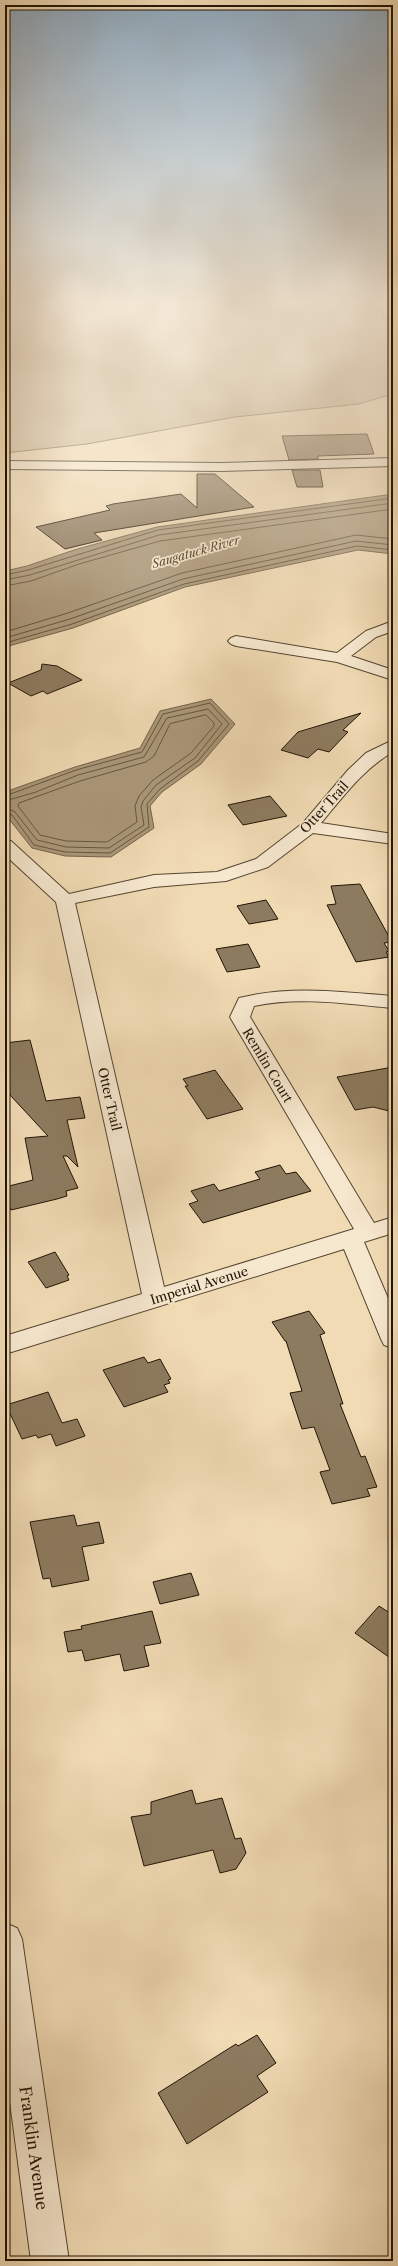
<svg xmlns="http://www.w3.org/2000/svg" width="398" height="2266" viewBox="0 0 398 2266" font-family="'Libre Caslon Text',serif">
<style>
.green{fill:#cdb997;stroke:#76664e}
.water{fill:#aa9779;stroke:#73634a}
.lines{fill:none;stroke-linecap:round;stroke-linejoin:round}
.shore{stroke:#65563e;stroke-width:1}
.stream{stroke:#73634a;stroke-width:4.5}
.building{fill:#8d7b60;stroke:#201404}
.minor-casing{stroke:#544630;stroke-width:2}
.secondary-casing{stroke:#201404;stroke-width:2}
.minor{fill:#f6e8cf;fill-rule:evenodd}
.secondary{fill:#f6e8cf;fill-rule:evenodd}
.labels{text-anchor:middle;stroke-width:3.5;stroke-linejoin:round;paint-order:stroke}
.far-water-label{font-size:12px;font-style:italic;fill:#5e4f39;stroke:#f6e8cf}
.street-label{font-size:13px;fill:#201404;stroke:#f6e8cf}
.near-street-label{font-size:16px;fill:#201404;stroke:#f6e8cf}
</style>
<rect width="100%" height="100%" fill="#f1dbb5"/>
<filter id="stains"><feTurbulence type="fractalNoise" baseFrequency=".005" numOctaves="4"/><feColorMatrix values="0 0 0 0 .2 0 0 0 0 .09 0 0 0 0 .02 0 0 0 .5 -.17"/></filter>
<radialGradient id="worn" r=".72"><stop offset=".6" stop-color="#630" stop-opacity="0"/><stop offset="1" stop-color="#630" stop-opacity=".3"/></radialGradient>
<path class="green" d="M5,301H383L388,318L393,321V394L359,404L235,417L87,444L5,453Z"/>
<path class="water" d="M393,494V554L358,550L185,587L73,628L5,647V571L27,566L74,550L157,527Z
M211,699L235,724L201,764L162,792L150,806L154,828L111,857L65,856L32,848L5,814V792L75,767L140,748L160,711Z"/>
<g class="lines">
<path class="shore" d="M5,575L28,570L158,530L393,498
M5,580L30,575L159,535L393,503
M5,586L31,581L79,564L160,541L393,509
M5,632L68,613L182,573L356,535L393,539
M5,638L70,619L183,579L356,541L393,545
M5,643L72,624L184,584L357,546L393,550
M206,715L214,723V726L191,753L153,780L139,796L135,806L137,822L107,842L66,841L40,835L18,806L19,803L80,781L146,762L154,756L170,724Z
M5,796L76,770L142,752L163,714L210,703L229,724L198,761L160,789L147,804L149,827L110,853L65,852L34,845L12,815L5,812
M5,801L36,792L78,775L144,757L167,718L208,709L222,724L195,758L156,785L143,801L141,807L144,825L109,848L66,847L37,840L15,812L5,807"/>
<path class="stream" d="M369,301L382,312
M380,301L384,318L393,325"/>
</g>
<path class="building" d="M367,434L374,454L318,456V459L289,460L282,436Z
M292,470H320L323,487H297Z
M197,474H215L254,507L94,533L102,540L65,549L36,527L110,510L106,506L113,504L181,494L197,508Z
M42,664L57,666L82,680L47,694L43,691L31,696L8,683L41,670Z
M361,713L343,730L348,732L329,752L318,749L308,758L281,750L298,732Z
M270,796L287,816L243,825L228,805Z
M360,884L392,942L384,943L389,951L386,952L389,957L356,962L327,905L336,904L331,886Z
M266,900L278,919L249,924L237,906Z
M248,944L260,967L227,972L216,949Z
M30,1040L46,1101L80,1097L85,1118L67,1120L78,1167L67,1156H63L78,1188L66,1191L67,1196L57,1199L11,1210L5,1197V1187L33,1180L25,1138L48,1136L10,1095L5,1068V1043Z
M393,1067V1112L373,1107L355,1110L337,1077Z
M215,1070L243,1109L207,1119L185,1086H188L183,1079Z
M280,1165L286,1174L296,1172L311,1191L203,1223L189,1204L198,1201L191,1191L214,1184L219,1191L260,1179L255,1172Z
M55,1252L69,1275L67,1276L69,1280L46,1288L28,1262Z
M309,1311L325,1333L320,1335L343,1404H340L361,1457L365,1456L377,1487L367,1489L370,1496L332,1504L320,1472L330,1470L314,1427L302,1429L290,1393L302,1391L286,1341H285L272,1322Z
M144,1357L148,1363L160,1359L171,1379L168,1380L170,1383L164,1385L168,1392L124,1407L103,1370Z
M48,1392L62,1423L77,1419L85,1436L56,1446L51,1434L38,1438L36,1435L22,1439L6,1405Z
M74,1515L77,1526L99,1522L104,1543L82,1547L89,1580L52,1587L50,1578L43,1579L30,1522Z
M191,1573L199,1595L160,1604L153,1582Z
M379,1606L393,1615V1660L355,1633Z
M152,1611L161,1643L144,1646L149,1666L124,1671L120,1654L85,1661L82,1650L68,1652L64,1632L82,1629L81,1626Z
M192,1790L196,1804L222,1798L235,1839L241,1838L246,1853L236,1869L220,1873L213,1850L144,1866L131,1817L151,1814V1802Z
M257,2035L276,2063L257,2076L268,2092L187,2144L158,2093L236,2044L238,2046Z"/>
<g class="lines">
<defs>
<path id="minor" d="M393,621V631L376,637L351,656L393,670V680L337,662L236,646L231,644L228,641L231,638L236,636L337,653L366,631Z
M393,740V752C363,769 343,797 321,823L393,834V844L313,833L268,867L226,881L154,887L75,903L164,1287L354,1229L230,1017L239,998C290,985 341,992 393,996V1008C348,1004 299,996 254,1006L250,1017L374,1223L393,1217V1233L364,1242L393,1310V1348L384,1345L381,1339L344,1249L5,1354V1336L142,1294L56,902L5,855V840L11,841L69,894L154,875L217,872L256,859L303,823L348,770L366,753Z
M5,1923L17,1928L22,1939L69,2261H31L5,2064Z"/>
<path id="secondary" d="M393,458V466L222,471L5,469V461L222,463Z"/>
</defs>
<use href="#minor" class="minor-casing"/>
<use href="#secondary" class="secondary-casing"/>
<use href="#minor" class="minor"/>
<use href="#secondary" class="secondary"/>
</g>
<linearGradient id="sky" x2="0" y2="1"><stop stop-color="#8fa8bc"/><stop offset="0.49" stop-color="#f9efde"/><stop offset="1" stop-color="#f9efde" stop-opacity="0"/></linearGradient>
<rect width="398" height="619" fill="url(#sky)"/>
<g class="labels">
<g class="far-water-label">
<text transform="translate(196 552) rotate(-16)" y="4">Saugatuck River</text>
</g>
<g class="street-label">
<text transform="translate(324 807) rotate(-48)" y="5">Otter Trail</text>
<text transform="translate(268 1065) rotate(59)" y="5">Remlin Court</text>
<text transform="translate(110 1099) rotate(77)" y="5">Otter Trail</text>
<text transform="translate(199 1285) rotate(-17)" y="5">Imperial Avenue</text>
</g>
<g class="near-street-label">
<text transform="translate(34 2148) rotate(82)" y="6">Franklin Avenue</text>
</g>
</g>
<rect width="398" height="2266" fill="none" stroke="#f1dbb5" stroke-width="20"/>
<rect x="6" y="6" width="386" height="2254" fill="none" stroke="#201404" stroke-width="2"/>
<rect x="10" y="10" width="378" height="2246" fill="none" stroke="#201404"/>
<rect width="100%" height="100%" filter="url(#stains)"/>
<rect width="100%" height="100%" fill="url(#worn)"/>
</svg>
